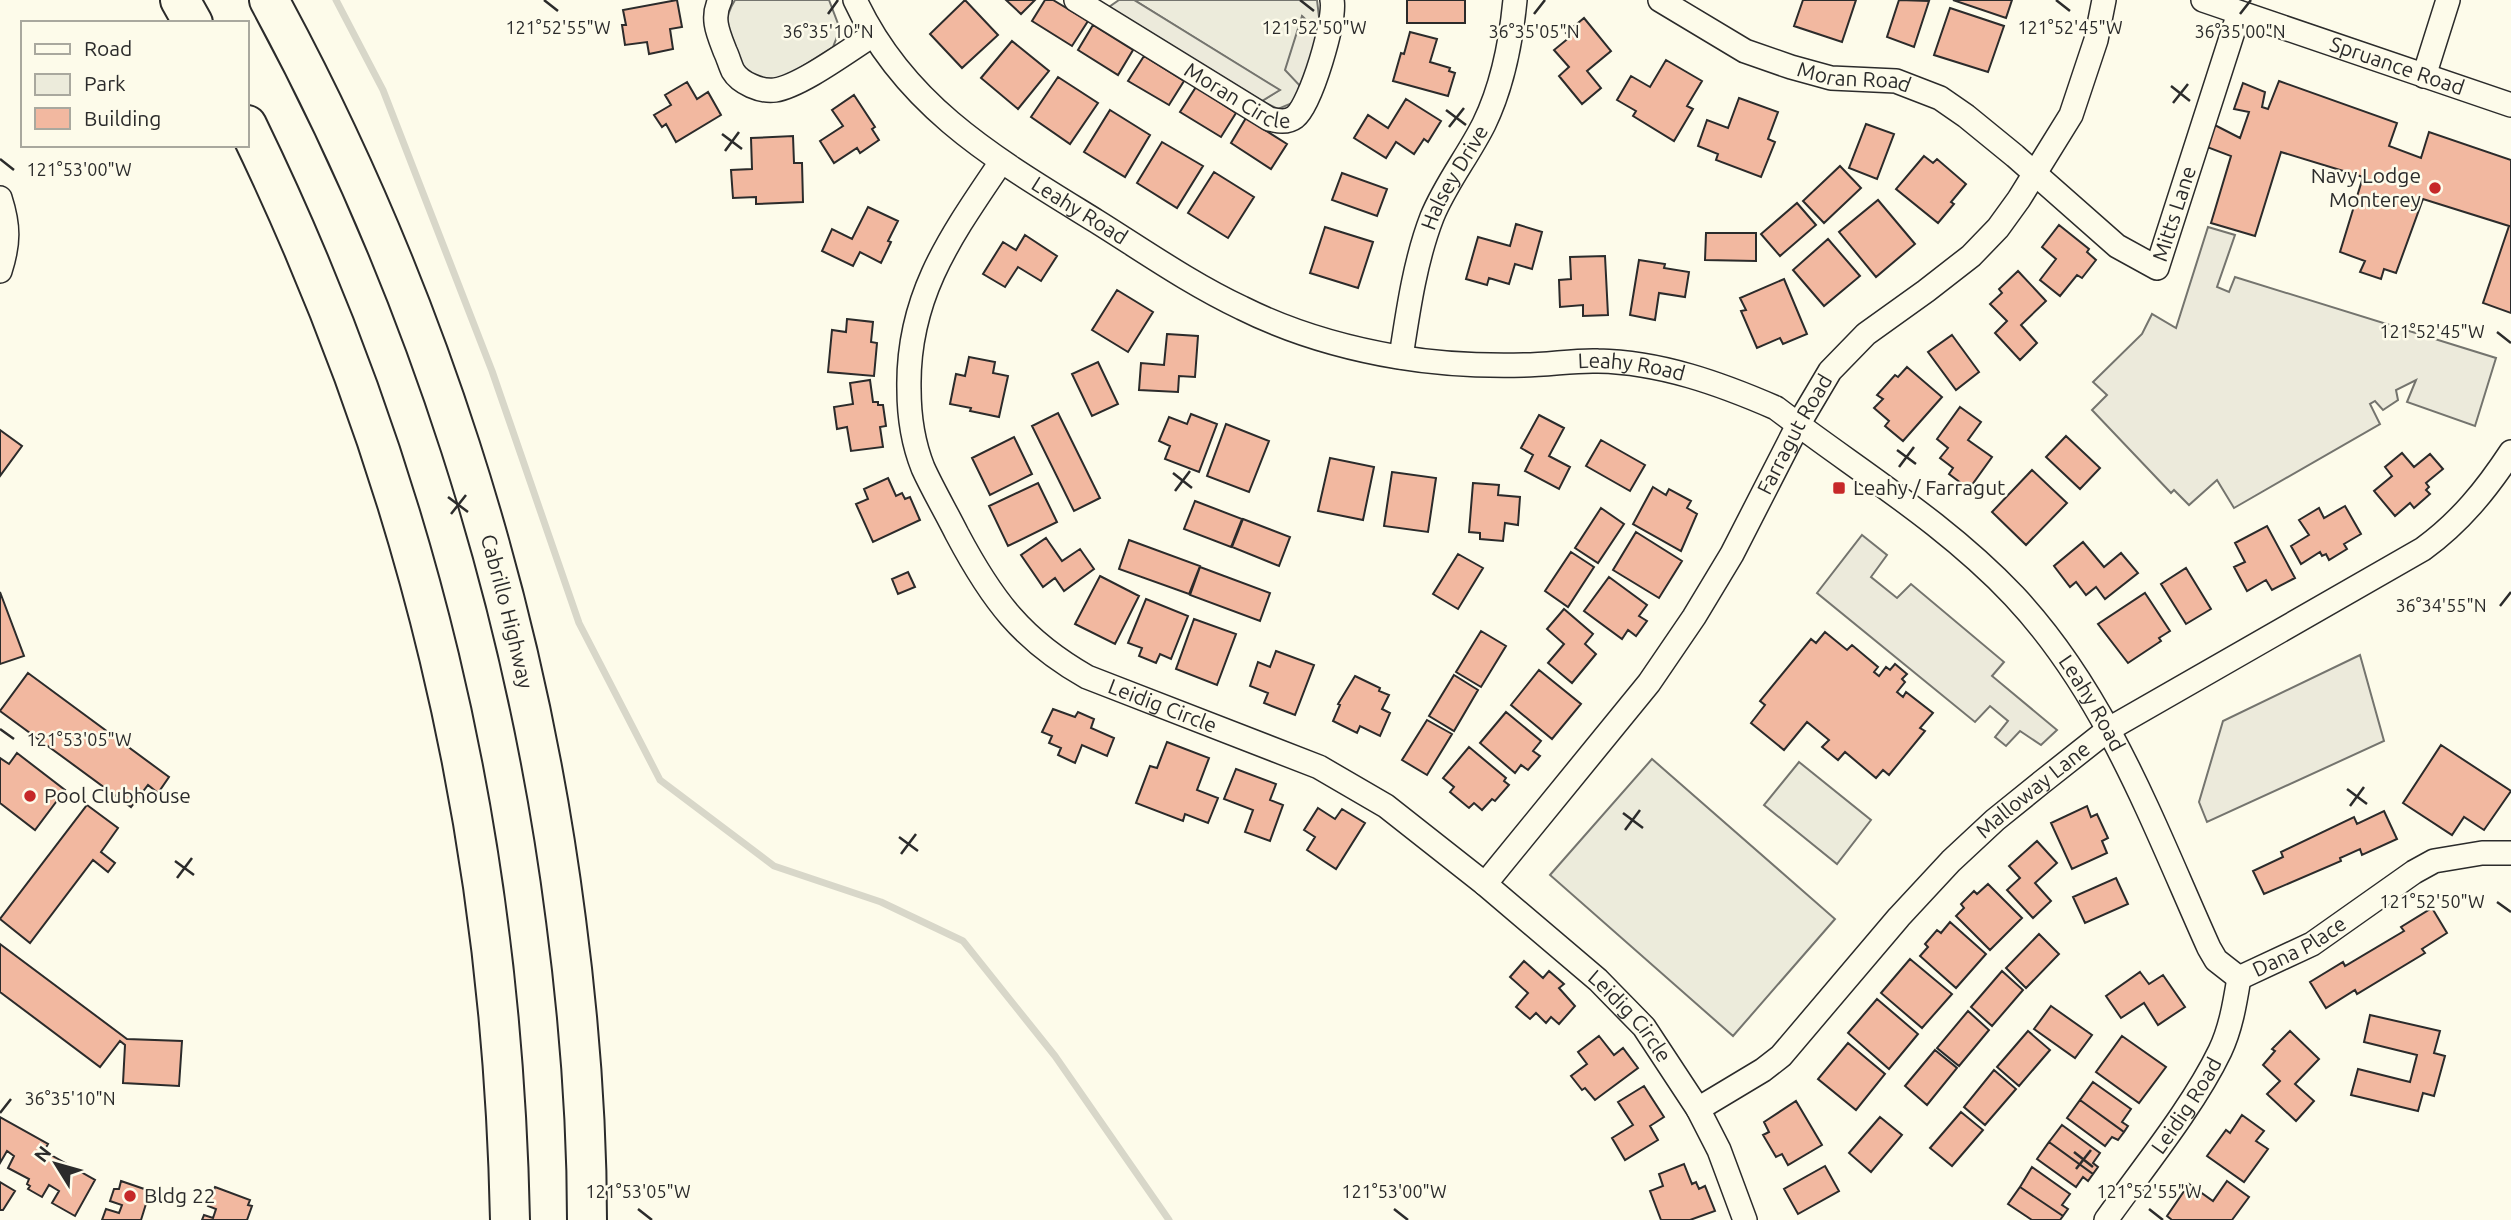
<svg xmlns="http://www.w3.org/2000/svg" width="2511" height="1220" viewBox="0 0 2511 1220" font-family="Ubuntu,sans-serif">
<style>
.green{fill:#ecebdb;stroke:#74746e;stroke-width:2}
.parking{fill:#eceadb;stroke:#74746e;stroke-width:2}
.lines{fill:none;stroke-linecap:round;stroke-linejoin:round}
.stream{stroke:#d8d7c9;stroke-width:7}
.building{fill:#f2b8a0;stroke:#2b2b2b;stroke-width:2}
.street-casing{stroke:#2b2b2b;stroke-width:26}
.highway-casing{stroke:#2b2b2b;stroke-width:42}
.street{stroke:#fdfbea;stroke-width:23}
.highway{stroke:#fdfbea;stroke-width:38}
.ticks{fill:none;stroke:#2b2b2b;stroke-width:2.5}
.poi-dot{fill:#c62828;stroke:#fdfbea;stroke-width:2.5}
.labels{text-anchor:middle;stroke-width:5;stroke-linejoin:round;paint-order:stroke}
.street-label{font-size:21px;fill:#2b2b2b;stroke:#fdfbea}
.poi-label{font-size:21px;fill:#2b2b2b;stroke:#fdfbea;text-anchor:start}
.ticks-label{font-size:18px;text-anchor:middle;fill:#2b2b2b;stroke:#fdfbea;stroke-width:5;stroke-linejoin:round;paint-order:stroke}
</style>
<rect width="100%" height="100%" fill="#fdfbea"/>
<path class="green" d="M735,0H829L840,29L833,47L795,71L778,79L766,81L744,70C732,42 717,29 735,0Z
M1134,0H1317L1321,34L1302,17L1299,95L1290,104L1278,109L1262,101L1279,90Z
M1652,759L1835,919L1733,1036L1550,875Z
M1799,762L1871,820L1837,864L1764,805Z"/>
<path class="parking" d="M1119,0H1134L1280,90L1262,101L1109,7Z
M1302,16L1321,34L1301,87L1285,70Z
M2208,227L2235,235L2217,287L2229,292L2235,277L2496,358L2475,426L2407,402L2416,380L2396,390L2398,400L2383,410L2375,401L2370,404L2380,424L2234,508L2217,480L2189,505L2174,490L2171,493L2092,410L2107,395L2093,382L2142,334L2152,314L2176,328Z
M1862,535L1887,555L1871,577L1897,598L1911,584L2004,662L1992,676L2057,730L2041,745L2020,731L2006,746L1995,737L2008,721L1990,706L1975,722L1817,593Z
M2360,655L2384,741L2207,822L2199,802L2223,721Z"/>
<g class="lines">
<path class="stream" d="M336,0L383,90L492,371L579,623L660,780L774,866L881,902L963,941L1055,1056L1169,1220"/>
</g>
<path class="building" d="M677,0L682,27L670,29L673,49L649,54L647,42L625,45L622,25H626L623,10Z
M965,0L998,35L962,68L930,34Z
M1006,0H1035L1021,14Z
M1045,0H1053L1088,21L1072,46L1032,21Z
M1407,0H1465V23H1407Z
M1803,0H1856L1842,42L1794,26Z
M1899,0L1929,1L1914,47L1887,37Z
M1953,0H2012L2006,18Z
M1950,8L2004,26L1988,72L1934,55Z
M1584,18L1611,51L1587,71L1601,88L1582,104L1559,76L1569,67L1554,50L1570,37L1566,33Z
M1093,25L1133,50L1118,75L1078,50Z
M1410,32L1437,39L1430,62L1450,68L1449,71L1455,73L1448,96L1393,81L1401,53L1404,54Z
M1012,41L1049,71L1018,109L981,78Z
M1144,56L1184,81L1169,105L1128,81Z
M1666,60L1702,81L1687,106L1693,109L1674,141L1633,116L1636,111L1617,100L1631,76L1650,87Z
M1058,77L1098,103L1070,144L1031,117Z
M2279,81L2397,123L2389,146L2421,158L2429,132L2511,160V313L2483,303L2509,226L2423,199L2396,273L2384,269L2381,279L2360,272L2365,261L2340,252L2363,177L2281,152L2255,236L2211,223L2231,156L2199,144L2205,120L2240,138L2249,112L2234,109L2243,83L2265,92L2262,107L2268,109Z
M687,82L697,99L708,92L721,115L676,142L666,124L662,127L654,115L671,105L665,95Z
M1196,87L1236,113L1221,137L1180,112Z
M854,95L875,127L872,129L879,140L860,153L857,148L834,163L820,141L843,126L832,110Z
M1739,98L1778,112L1768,139L1775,142L1761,177L1716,160L1718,154L1698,146L1707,120L1728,128Z
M1406,99L1441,121L1428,142L1424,139L1414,154L1396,142L1386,158L1354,138L1368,115L1388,128Z
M1110,110L1150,135L1125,177L1084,152Z
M1246,118L1287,144L1271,169L1231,143Z
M1866,124L1894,134L1877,179L1849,168Z
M793,136L794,163H802L803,202L756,204V197L733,198L731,170L752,169L751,138Z
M1162,142L1203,166L1177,208L1137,183Z
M1924,156L1933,163L1937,159L1966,184L1951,202L1954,204L1938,223L1896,189Z
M1840,166L1861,188L1824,223L1803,201Z
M1214,172L1254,197L1228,238L1188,213Z
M1342,173L1387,189L1377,216L1332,200Z
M1878,200L1915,244L1876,277L1839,232Z
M1797,203L1816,225L1780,256L1761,234Z
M868,207L898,221L888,241L891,242L881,263L860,252L853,266L822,251L832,229L852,239Z
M1516,224L1542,232L1532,269L1515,264L1509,284L1489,278L1487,285L1466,279L1478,237L1510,246Z
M2059,225L2089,249L2087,252L2096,260L2082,278L2077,275L2060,296L2040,280L2056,259L2042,247Z
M1325,227L1373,242L1358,288L1310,273Z
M1706,233H1756V261L1705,260Z
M1025,235L1057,256L1041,281L1018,267L1005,287L983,274L1003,242L1016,250Z
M1828,239L1860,276L1824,306L1793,270Z
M1605,256L1608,315L1583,316V305L1560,307L1559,280L1571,279L1570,257Z
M1639,260L1665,264L1664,268L1689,272L1685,297L1659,293L1655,320L1630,315Z
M2018,271L2046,301L2021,325L2037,343L2020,360L1995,333L2007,321L1990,304L2002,293L1999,289Z
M1784,279L1807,334L1783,344L1780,338L1757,348L1741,311L1746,310L1740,298Z
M1117,290L1153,312L1128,352L1092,330Z
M847,319L873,322L871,342L877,343L874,376L828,372L832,330L846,332Z
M1167,334L1198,336L1195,377L1179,376L1178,392L1139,390L1141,363L1164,365Z
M1952,335L1979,372L1956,390L1928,352Z
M969,357L995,362L993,373L1008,376L999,417L970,411L971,408L950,404L956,374L965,376Z
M1098,362L1118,404L1092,416L1072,374Z
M1907,367L1942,397L1903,441L1885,426L1889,421L1874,408L1883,399L1877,395L1895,375L1898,377Z
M870,380L873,402H878V405H883L886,426L880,427L883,447L851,451L847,427L837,429L834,407L853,404L850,383Z
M1960,407L1981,422L1968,440L1992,457L1969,489L1949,474L1953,468L1940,458L1948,448L1937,439Z
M1058,413L1100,498L1074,511L1032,426Z
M1191,414L1217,424L1199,472L1165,459L1170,446L1159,441L1169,417L1187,424Z
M1539,415L1564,428L1549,456L1570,467L1559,489L1525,471L1533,455L1521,448Z
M1226,424L1269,441L1249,492L1207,476Z
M0,430L22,446L0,476Z
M2066,436L2100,468L2080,489L2046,457Z
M1014,437L1032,474L990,495L972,458Z
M1601,440L1645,465L1630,491L1586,466Z
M2402,453L2414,467L2430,454L2443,469L2426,483L2429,487L2426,490L2430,494L2414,508L2410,503L2395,516L2374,491L2392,476L2385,467Z
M1330,458L1374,467L1363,520L1318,511Z
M2032,470L2067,503L2026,545L1992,512Z
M1392,472L1436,478L1428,532L1384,526Z
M888,478L896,496L902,493L905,499L910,497L920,520L873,542L856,504L868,499L864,489Z
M1038,483L1057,522L1008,546L989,506Z
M1473,483L1499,485L1498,495L1520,497L1518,525L1505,523L1503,541L1480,539V533L1469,532Z
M1653,487L1666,495L1669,489L1691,501L1687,508L1697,514L1681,551L1633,524Z
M1195,501L1242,519L1231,547L1184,529Z
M2345,506L2361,534L2344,544L2347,549L2329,560L2326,554L2322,556L2320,552L2301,564L2291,546L2309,535L2299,520L2319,508L2324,518Z
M1601,508L1624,524L1598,563L1575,548Z
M1243,519L1290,537L1279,566L1232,547Z
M2267,526L2295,578L2272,590L2266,580L2247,591L2234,567L2245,562L2235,543Z
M1636,532L1682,561L1659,598L1613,570Z
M1046,538L1062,561L1080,549L1094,569L1064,591L1055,578L1043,587L1021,555Z
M1129,540L1200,566L1189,594L1119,569Z
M2083,542L2104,567L2121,553L2138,573L2105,599L2096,587L2086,595L2076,582L2070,587L2054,566Z
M1571,552L1594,567L1568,607L1545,591Z
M1458,554L1483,568L1458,609L1433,594Z
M1200,567L1270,593L1260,621L1190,595Z
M2186,568L2211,609L2186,624L2161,584Z
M908,572L915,587L898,594L892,579Z
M1100,576L1139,596L1115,644L1075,624Z
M1609,577L1647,605L1639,616L1647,621L1636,636L1628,630L1622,639L1584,611Z
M0,592L24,656L0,664Z
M2145,593L2170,631L2159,638L2161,641L2128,663L2098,624Z
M1146,599L1188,616L1171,659L1160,654L1156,663L1139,656L1142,648L1128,643Z
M1564,609L1593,634L1585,644L1596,654L1572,683L1548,663L1564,644L1547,629Z
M1194,619L1236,634L1217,685L1176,669Z
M1481,631L1506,646L1481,687L1456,672Z
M1825,632L1847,650L1852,645L1878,667L1874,672L1879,676L1886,667L1890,670L1895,664L1907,674L1902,679L1905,682L1897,692L1903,697L1906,692L1933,713L1920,728L1925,731L1889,775L1883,770L1876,778L1845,752L1838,760L1822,747L1829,740L1807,722L1784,750L1751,723L1765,705L1760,701L1811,639L1816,643Z
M1276,651L1314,665L1295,715L1264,703L1268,693L1250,686L1258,662L1270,667Z
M1539,670L1581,704L1552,739L1511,705Z
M28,673L169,777L158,793L148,785L131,807L0,711Z
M1454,675L1478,690L1454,731L1429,716Z
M1355,676L1380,688L1379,691L1389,695L1382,709L1390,713L1380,736L1360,726L1357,733L1333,721L1340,705L1338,704Z
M1053,709L1075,717L1078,712L1094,719L1091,728L1114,738L1107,756L1082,745L1075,763L1058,755L1061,748L1049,743L1052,736L1042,732Z
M1506,712L1541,741L1533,751L1540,756L1528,770L1521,765L1515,773L1480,743Z
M1427,720L1452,734L1427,775L1402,760Z
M1167,742L1209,758L1197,790L1218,798L1208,823L1185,814L1183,821L1136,803L1150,766L1157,768Z
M2441,745L2511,791L2484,830L2464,817L2452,835L2403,803Z
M1469,747L1506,778L1504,781L1509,785L1495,801L1492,799L1482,810L1474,803L1469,808L1450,792L1454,787L1443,778Z
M17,753L65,790L35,830L0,803V758L9,764Z
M1236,769L1276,784L1270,800L1283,805L1270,841L1245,832L1253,810L1224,799Z
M87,805L118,828L101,852L115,863L108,872L93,860L30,943L0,919Z
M2087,806L2091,817L2097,814L2108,838L2102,841L2107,853L2072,869L2051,823Z
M1318,808L1335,819L1342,809L1365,823L1336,869L1307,850L1315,837L1304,830Z
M2384,811L2397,839L2362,855L2360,849L2340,858L2341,861L2264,894L2253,871L2283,857L2281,852L2354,817L2357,824Z
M2037,841L2057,863L2035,883L2051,901L2033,918L2007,890L2020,878L2009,866Z
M2116,878L2128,904L2085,923L2073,897Z
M1988,884L2022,918L1990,950L1956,916L1964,908L1961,904L1974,891L1977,894Z
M2432,908L2447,933L2422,949L2425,953L2357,994L2355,990L2326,1008L2310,982L2343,962L2345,966L2404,931L2401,927Z
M1950,922L1986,954L1956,988L1920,956L1928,947L1925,944L1937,930L1941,933Z
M2039,934L2059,954L2026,988L2006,968Z
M0,944L127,1039L182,1041L179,1086L123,1083L125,1045L120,1041L100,1067L0,992Z
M1910,959L1952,994L1922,1028L1881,993Z
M1524,961L1543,978L1549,971L1564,984L1559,988L1575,1006L1559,1024L1551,1017L1546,1023L1536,1013L1530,1019L1516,1007L1528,993L1510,977Z
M2002,971L2023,990L1992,1026L1971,1007Z
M2140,972L2149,984L2163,975L2185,1007L2158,1025L2144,1003L2121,1018L2106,996Z
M1877,999L1918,1034L1889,1069L1848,1033Z
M2051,1006L2092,1035L2075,1058L2034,1029Z
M1968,1011L1989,1030L1959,1066L1937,1048Z
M2370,1015L2440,1031L2434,1053L2445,1056L2434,1096L2423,1093L2418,1111L2351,1095L2358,1069L2410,1082L2417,1055L2364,1042Z
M2028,1031L2050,1050L2019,1086L1997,1067Z
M2290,1031L2319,1059L2295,1084L2314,1101L2296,1121L2267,1094L2280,1081L2263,1065L2275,1051L2272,1049Z
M1599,1036L1614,1055L1623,1048L1638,1068L1595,1100L1585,1088L1582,1090L1571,1076L1587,1064L1578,1052Z
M2122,1036L2166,1067L2139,1103L2096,1072Z
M1848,1043L1885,1074L1856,1110L1818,1079Z
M1935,1050L1957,1068L1927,1105L1905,1086Z
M1994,1070L2016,1089L1985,1125L1964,1107Z
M2093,1082L2131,1109L2122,1122L2128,1126L2124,1132L2080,1100Z
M1644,1086L1664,1117L1650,1126L1658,1140L1625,1160L1612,1138L1633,1125L1618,1102Z
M2080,1100L2124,1132L2118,1140L2112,1137L2105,1146L2067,1118Z
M1796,1101L1822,1145L1788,1165L1782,1154L1776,1157L1763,1135L1769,1132L1764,1122Z
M1961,1112L1983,1130L1952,1166L1930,1148Z
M2242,1115L2264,1131L2256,1141L2268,1149L2244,1182L2207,1156L2226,1130L2230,1133Z
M0,1117L48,1144L44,1151L95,1180L75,1216L52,1203L59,1191L49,1185L42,1197L28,1189L30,1186L27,1184L29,1179L8,1168L14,1156L7,1151L0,1163Z
M1880,1117L1902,1135L1871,1172L1849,1153Z
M2062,1125L2100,1153L2093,1163L2098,1167L2093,1174L2049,1142Z
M2049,1142L2093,1174L2088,1181L2083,1177L2076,1187L2037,1159Z
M1684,1164L1692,1184L1696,1182L1699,1189L1705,1186L1715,1211L1690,1220H1661L1650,1191L1663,1186L1659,1174Z
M1825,1166L1839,1191L1798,1214L1784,1189Z
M2032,1167L2070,1194L2062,1205L2068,1209L2063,1216L2020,1187Z
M121,1181L150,1191L141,1220H102L106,1209L119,1213L122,1205L110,1201L114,1189H119Z
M2227,1181L2249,1197L2232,1220H2172L2167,1216L2189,1184L2213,1201Z
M0,1182L15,1191L3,1210H0Z
M215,1187L250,1200L248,1205L252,1206L247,1220H202L204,1215L213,1218L216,1209L208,1206Z
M2020,1187L2063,1216L2060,1220H2032L2008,1204Z"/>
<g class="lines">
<defs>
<g id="street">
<path d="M720,0C711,18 718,33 725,51C728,57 730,65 733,71C740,83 761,92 775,90C801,86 849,50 873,35"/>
<path id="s1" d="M855,0C905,108 999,161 1096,221C1144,251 1191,284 1242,308C1290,332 1345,348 1398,357C1439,364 1482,366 1524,365C1549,365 1574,360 1598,361C1660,362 1721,384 1776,408C1857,470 1944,522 2014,596C2107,695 2154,826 2209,948L2216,960L2239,978"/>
<path id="s2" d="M1076,0L1269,119C1278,121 1287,123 1295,117C1311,104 1336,20 1332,0"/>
<path id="s3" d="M1660,0L1745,51L1791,67L1831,78L1896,81L1940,98L1966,116L2015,156L2117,246L2157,268L2239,13"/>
<path id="s4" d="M2203,0L2511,105"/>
<path d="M2424,76L2448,0"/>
<path id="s5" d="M1001,162C951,236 907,296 909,389C909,416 913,443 923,468C933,490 946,512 957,534C992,600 1022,640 1087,677L1319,767L1386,806L1485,884L1598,980L1644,1027L1698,1109L1719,1150L1745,1220"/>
<path d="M0,198C9,226 9,243 0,271"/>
<path id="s6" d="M1401,357C1408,311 1415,261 1432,217C1446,183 1468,156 1484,124C1503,85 1511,42 1515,0"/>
<path id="s7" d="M1485,884L1649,683L1694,617L1732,554L1798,425L1830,371L1866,334L1926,291L1971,256L1998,228L2019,199L2071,115L2096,40L2104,0"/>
<path id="s8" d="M2239,978L2312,944L2414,872L2434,861L2482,853H2511"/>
<path id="s9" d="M1698,1109L1763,1070L1781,1056L1899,917L1951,861L1995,820L2042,782L2109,729L2423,549C2460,522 2486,490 2511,452"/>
<path id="s10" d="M2106,1220C2143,1168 2193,1107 2220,1051C2231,1028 2235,1002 2239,978"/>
</g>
<g id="highway">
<path d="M180,0L193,23"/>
<path id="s11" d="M269,0C424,285 525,598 566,920C579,1019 587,1120 587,1220"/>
<path d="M247,125C417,475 502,830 510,1220"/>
</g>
</defs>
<use href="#street" class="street-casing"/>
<use href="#highway" class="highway-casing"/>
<use href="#street" class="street"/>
<use href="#highway" class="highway"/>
</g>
<path class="ticks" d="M544,0L558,11M1300,0L1314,11M2056,0L2070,11M828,14L838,0M1534,14L1545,0M2240,14L2251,0M2171,86L2190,101M2173,103L2188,84M1446,110L1466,125M1449,127L1464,108M722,134L742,149M725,151L739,132M0,159L14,170M2497,332L2511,343M1897,450L1916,464M1899,467L1914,447M1173,473L1192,488M1175,491L1190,471M448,497L468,512M451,514L466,495M2500,606L2511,592M0,729L14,739M2347,789L2367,804M2350,806L2364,787M1623,813L1643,828M1625,830L1640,810M899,837L918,851M901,854L916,834M175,861L194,875M177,878L192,858M2497,902L2511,912M0,1113L11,1099M2074,1152L2093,1167M2076,1169L2091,1150M638,1209L652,1220M1394,1209L1408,1220M2149,1209L2163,1220"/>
<g class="poi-dot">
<circle cx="2435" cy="188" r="7"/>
<rect x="1832" y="481" width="14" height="14" rx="3.5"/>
<circle cx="30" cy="796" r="7"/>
<circle cx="130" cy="1196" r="7"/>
</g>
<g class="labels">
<g class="street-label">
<text dy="7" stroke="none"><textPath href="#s4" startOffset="205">Spruance Road</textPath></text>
<text dy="7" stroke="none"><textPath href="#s3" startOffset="212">Moran Road</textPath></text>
<text dy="7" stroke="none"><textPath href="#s2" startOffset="189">Moran Circle</textPath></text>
<text dy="7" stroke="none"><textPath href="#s6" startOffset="189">Halsey Drive</textPath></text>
<text dy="7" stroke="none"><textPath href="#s1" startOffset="313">Leahy Road</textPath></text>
<text dy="7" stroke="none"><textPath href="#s3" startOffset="635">Mitts Lane</textPath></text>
<text dy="7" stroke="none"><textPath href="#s1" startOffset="901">Leahy Road</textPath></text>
<text dy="7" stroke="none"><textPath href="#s7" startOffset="548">Farragut Road</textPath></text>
<text dy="7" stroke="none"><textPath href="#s11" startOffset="658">Cabrillo Highway</textPath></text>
<text dy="7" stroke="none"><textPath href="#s1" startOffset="1489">Leahy Road</textPath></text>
<text dy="7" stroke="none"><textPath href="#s5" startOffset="682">Leidig Circle</textPath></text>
<text dy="7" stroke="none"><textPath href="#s9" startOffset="466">Malloway Lane</textPath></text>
<text dy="7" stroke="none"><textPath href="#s8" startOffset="68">Dana Place</textPath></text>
<text dy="7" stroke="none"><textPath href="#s5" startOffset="1250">Leidig Circle</textPath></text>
<text dy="7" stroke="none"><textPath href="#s10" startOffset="140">Leidig Road</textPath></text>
</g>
<g class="poi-label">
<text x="2421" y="183" text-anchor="end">Navy Lodge<tspan x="2421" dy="24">Monterey</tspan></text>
<text x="1853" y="495">Leahy / Farragut</text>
<text x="44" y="803">Pool Clubhouse</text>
<text x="144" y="1203">Bldg 22</text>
</g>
</g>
<g class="ticks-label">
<text x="558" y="34">121°52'55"W</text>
<text x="1314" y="34">121°52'50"W</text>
<text x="2070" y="34">121°52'45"W</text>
<text x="828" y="38">36°35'10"N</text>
<text x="1534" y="38">36°35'05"N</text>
<text x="2240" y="38">36°35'00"N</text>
<text x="79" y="176">121°53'00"W</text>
<text x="2432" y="338">121°52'45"W</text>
<text x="2441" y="612">36°34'55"N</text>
<text x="79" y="746">121°53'05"W</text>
<text x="2432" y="908">121°52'50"W</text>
<text x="70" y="1105">36°35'10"N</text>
<text x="638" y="1198">121°53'05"W</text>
<text x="1394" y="1198">121°53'00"W</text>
<text x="2149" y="1198">121°52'55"W</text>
</g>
<rect x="21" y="21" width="228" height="126" fill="#fdfbea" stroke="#a9a89e" stroke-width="2"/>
<rect x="35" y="44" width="35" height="10" fill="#fdfbea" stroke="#a9a89e" stroke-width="2"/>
<text x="84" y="56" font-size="21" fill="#2b2b2b">Road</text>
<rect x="35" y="74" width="35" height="21" fill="#ecebdb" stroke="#a9a89e" stroke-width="2"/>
<text x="84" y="91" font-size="21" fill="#2b2b2b">Park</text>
<rect x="35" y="108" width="35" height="21" fill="#f2b8a0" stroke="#a9a89e" stroke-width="2"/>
<text x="84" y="126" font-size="21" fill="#2b2b2b">Building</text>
<g transform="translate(56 1164) rotate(307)" stroke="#fdfbea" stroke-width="5" paint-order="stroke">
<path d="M0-5L12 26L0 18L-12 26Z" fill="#2b2b2b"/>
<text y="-10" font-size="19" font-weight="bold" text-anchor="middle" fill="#2b2b2b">N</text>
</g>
</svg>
